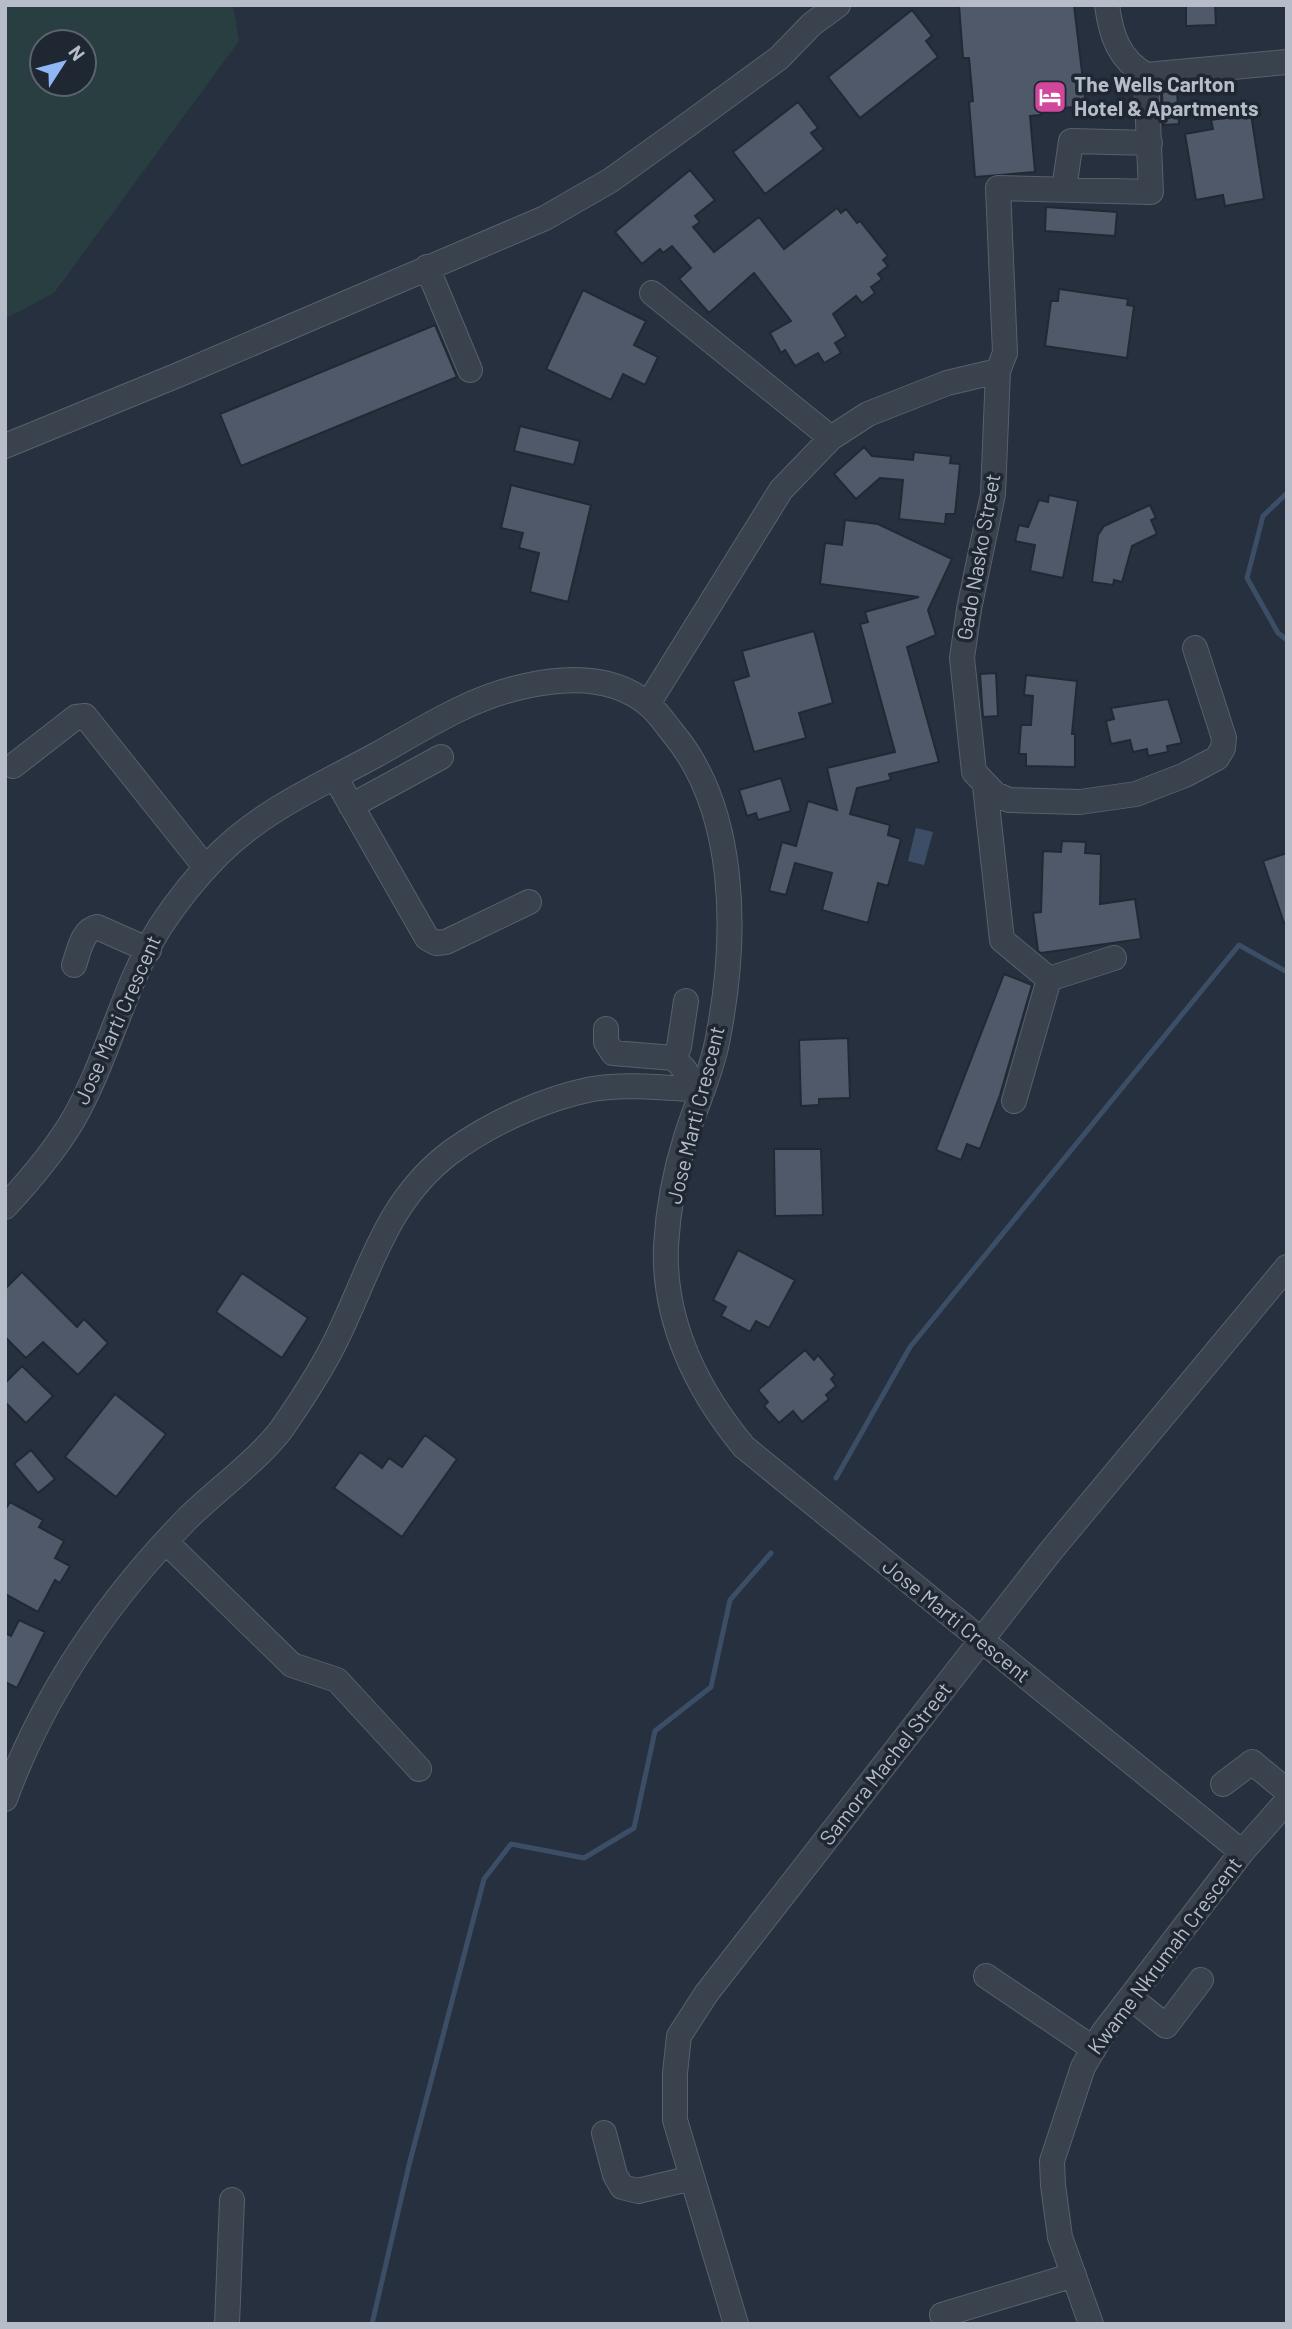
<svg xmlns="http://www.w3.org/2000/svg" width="1292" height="2329" viewBox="0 0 1292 2329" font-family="Barlow,sans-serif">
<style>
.green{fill:#293e40;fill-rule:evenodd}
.water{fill:#3c4e66}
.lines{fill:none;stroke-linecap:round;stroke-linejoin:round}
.stream{stroke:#3c4e66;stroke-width:5}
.building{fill:#4f5969;stroke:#212935;stroke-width:2}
.minor-casing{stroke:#58606c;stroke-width:26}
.minor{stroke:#3a424e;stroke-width:24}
.labels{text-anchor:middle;stroke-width:7;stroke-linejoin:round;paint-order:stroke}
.poi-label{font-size:21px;font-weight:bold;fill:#b6bdc9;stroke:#1f2733;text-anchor:start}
.street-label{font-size:21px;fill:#b6bdc9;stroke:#1f2733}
</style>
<rect width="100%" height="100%" fill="#26303e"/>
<path class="green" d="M5,5H233L239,41L54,293L5,319ZM42,42H84V84H42Z"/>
<path class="water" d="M916,828L933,832L924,865L908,861Z"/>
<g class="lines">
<path class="stream" d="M1287,493L1263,516L1247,578L1278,633L1287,640
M836,1478L910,1347L1239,945L1287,972
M372,2324L409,2165L484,1879L511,1844L584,1858L634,1828L655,1731L711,1687L730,1600L771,1553"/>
</g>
<path class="building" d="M959,5H1074L1086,106L1040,110L1041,115L1030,116L1035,172L975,177L969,102L973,101L969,58H963Z
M1186,5H1215L1216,25L1186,26Z
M912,10L932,36L926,41L938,57L860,118L828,77Z
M1177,91L1179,124L1163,125L1162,92Z
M798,102L818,128L811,133L824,149L765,194L733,152Z
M1251,114L1264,199L1225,206L1223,195L1196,200L1185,134L1213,129L1211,120Z
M690,170L715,200L695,216L700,222L693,227L714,252L759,217L784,249L837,208L841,213L846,209L857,223L860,221L888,256L883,260L888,266L878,274L882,279L871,287L875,293L862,303L856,296L833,314L846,336L835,343L841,353L824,363L818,353L795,366L785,350L781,353L770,333L791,321L754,273L709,313L679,279L691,268L672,246L663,253L660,249L642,264L615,232Z
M1046,207L1117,212L1115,236L1045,231Z
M1059,289L1128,299L1127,305L1134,306L1127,358L1045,346L1051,301H1058Z
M583,290L646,321L634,345L658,357L645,385L623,374L611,400L546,369Z
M435,325L457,377L241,466L220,414Z
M520,426L580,441L574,465L514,451Z
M864,447L872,456L913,460L914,452L951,456L950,463L960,464L955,514H946L945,524L899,519L903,480L880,478L856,499L834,474Z
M511,485L591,505L568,602L530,592L539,553L519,548L523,533L501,528Z
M1049,495L1078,501L1063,578L1030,571L1035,545L1015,541L1019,525L1028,527L1039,500L1048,502Z
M1150,505L1156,518L1151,520L1157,534L1132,546L1122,582L1114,580L1113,585L1092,582L1098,535L1104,526Z
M845,520L878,524L952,559L928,610L936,635L907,647L939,762L889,774L891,780L857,788L850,814L890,825L888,835L901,839L888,886L878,883L868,923L822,910L832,873L795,863L786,895L769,891L782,842L796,846L808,801L837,810L827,768L895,752L860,624L868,622L865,612L919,597L820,584L825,543L842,545Z
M814,631L833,703L799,713L806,738L754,752L733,681L749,676L742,651Z
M996,673L998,716L983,717L980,674Z
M1026,675L1077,681L1072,734H1075V767L1026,766V754H1019L1021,725H1031L1033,696L1024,695Z
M1168,699L1182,743L1167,746L1168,752L1148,756L1147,749L1133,752L1130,740L1111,744L1106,721L1114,719L1111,708Z
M781,778L791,811L758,820L756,813L747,816L739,790Z
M1062,841L1086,842L1085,853L1101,854L1100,904L1135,899L1141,939L1041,953L1038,951L1033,913L1041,912L1043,851L1061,852Z
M1287,853V922L1284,923L1263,861Z
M1004,974L1032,985L1000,1095L980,1149L967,1144L961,1160L936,1150Z
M848,1038L850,1098L819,1099V1105L801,1106L799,1040Z
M774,1149H821L823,1215L775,1216Z
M738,1250L795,1280L769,1328L756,1321L750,1332L721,1316L726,1307L713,1300Z
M22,1272L77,1327L84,1319L108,1343L78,1375L43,1342L26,1358L5,1337V1289Z
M242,1273L308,1318L282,1358L216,1312Z
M805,1350L814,1360L818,1355L835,1375L831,1379L836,1386L826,1395L829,1399L802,1422L793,1411L779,1423L764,1406L768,1402L758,1390Z
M22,1366L53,1396L26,1423L5,1402V1383Z
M115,1394L166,1434L116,1497L65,1457Z
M425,1435L457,1459L402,1537L334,1488L360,1452L382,1468L389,1458L402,1467Z
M31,1450L55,1479L38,1493L14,1464Z
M10,1502L43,1520L39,1527L64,1541L55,1558L70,1566L60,1583L55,1580L38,1612L5,1594V1510Z
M19,1620L45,1632L17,1688L5,1682V1633L11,1636Z"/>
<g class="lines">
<defs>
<path id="minor" d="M1107,5C1111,36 1119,59 1146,75L1287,62
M1146,75L1151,192L998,188L1005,353L998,371L993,494L969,609L962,658L974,772L995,794L1009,800L1080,802L1136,794L1185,775L1217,758L1223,748L1224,738L1195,648
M1064,189L1071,141L1150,143
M427,267L470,370
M652,293L831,438
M5,446L178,375L545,218L611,180L693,121L779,58L812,24L838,5
M648,704L781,490L831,438L868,414L947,383L998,371
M13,766L76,717L85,716L206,868
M335,777L427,938L436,943L446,942L529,902
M985,786L1002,940L1049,979L1014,1101
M351,806L441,757
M74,965C79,951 82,930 97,927L149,950
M1049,979L1114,958
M606,1029V1042L613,1053L674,1058L685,1070L694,1090
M674,1058L679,1047L686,1001
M5,1207C30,1180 54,1152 73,1120C108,1059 123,987 160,927C177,901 197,876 219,854C263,810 321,785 376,755C423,729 468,699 521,687C563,677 614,674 650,706C658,713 665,723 672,732C738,810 737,936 719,1032C713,1069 697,1102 686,1137C675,1172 668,1210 666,1246C663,1321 697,1390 744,1447L1242,1852
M166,1542L292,1665L337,1680L419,1769
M1223,1784L1252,1762L1287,1791
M5,1799C44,1693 108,1600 187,1519C214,1492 262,1457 283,1427C303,1398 323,1368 338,1336C371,1268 387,1200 451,1152C491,1123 543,1099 592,1089C627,1083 668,1088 703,1090
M986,1976L1094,2049
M1131,1998L1166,2026L1201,1980
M604,2133L615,2175L622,2187L638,2191L692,2178
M942,2315L1074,2275
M227,2324L232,2200
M736,2324L675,2120V2073L679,2036L706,1994L1050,1552L1287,1267
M1091,2324L1060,2237L1053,2185L1052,2161L1083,2067L1103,2033L1242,1852L1287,1801"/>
</defs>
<use href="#minor" class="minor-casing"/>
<use href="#minor" class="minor"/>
</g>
<defs>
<symbol id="hotel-square" viewBox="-11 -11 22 22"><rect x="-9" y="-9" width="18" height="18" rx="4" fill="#d1479c" stroke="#1f2733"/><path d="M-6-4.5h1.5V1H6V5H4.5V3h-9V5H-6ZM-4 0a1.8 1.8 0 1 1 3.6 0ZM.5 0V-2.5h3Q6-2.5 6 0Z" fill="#fff"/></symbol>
</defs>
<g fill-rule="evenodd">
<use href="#hotel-square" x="1031" y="78" width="38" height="38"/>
</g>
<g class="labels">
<g class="poi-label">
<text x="1074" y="92">The Wells Carlton<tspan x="1074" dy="24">Hotel &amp; Apartments</tspan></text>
</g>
<g class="street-label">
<text transform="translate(979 557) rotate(-80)" y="7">Gado Nasko Street</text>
<text transform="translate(118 1020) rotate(-66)" y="7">Jose Marti Crescent</text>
<text transform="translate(696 1115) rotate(-76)" y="7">Jose Marti Crescent</text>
<text transform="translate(956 1621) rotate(39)" y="7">Jose Marti Crescent</text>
<text transform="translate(886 1764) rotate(-52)" y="7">Samora Machel Street</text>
<text transform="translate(1165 1956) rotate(-53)" y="7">Kwame Nkrumah Crescent</text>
</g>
</g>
<rect width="1292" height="2329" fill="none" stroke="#b6bdc9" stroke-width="14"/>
<g transform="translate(63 63) rotate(54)"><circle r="33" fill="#1f2733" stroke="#5b636f" stroke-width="2"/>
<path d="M0-5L12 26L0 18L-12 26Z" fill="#90b7f4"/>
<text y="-10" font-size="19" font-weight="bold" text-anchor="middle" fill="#b6bdc9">N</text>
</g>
</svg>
